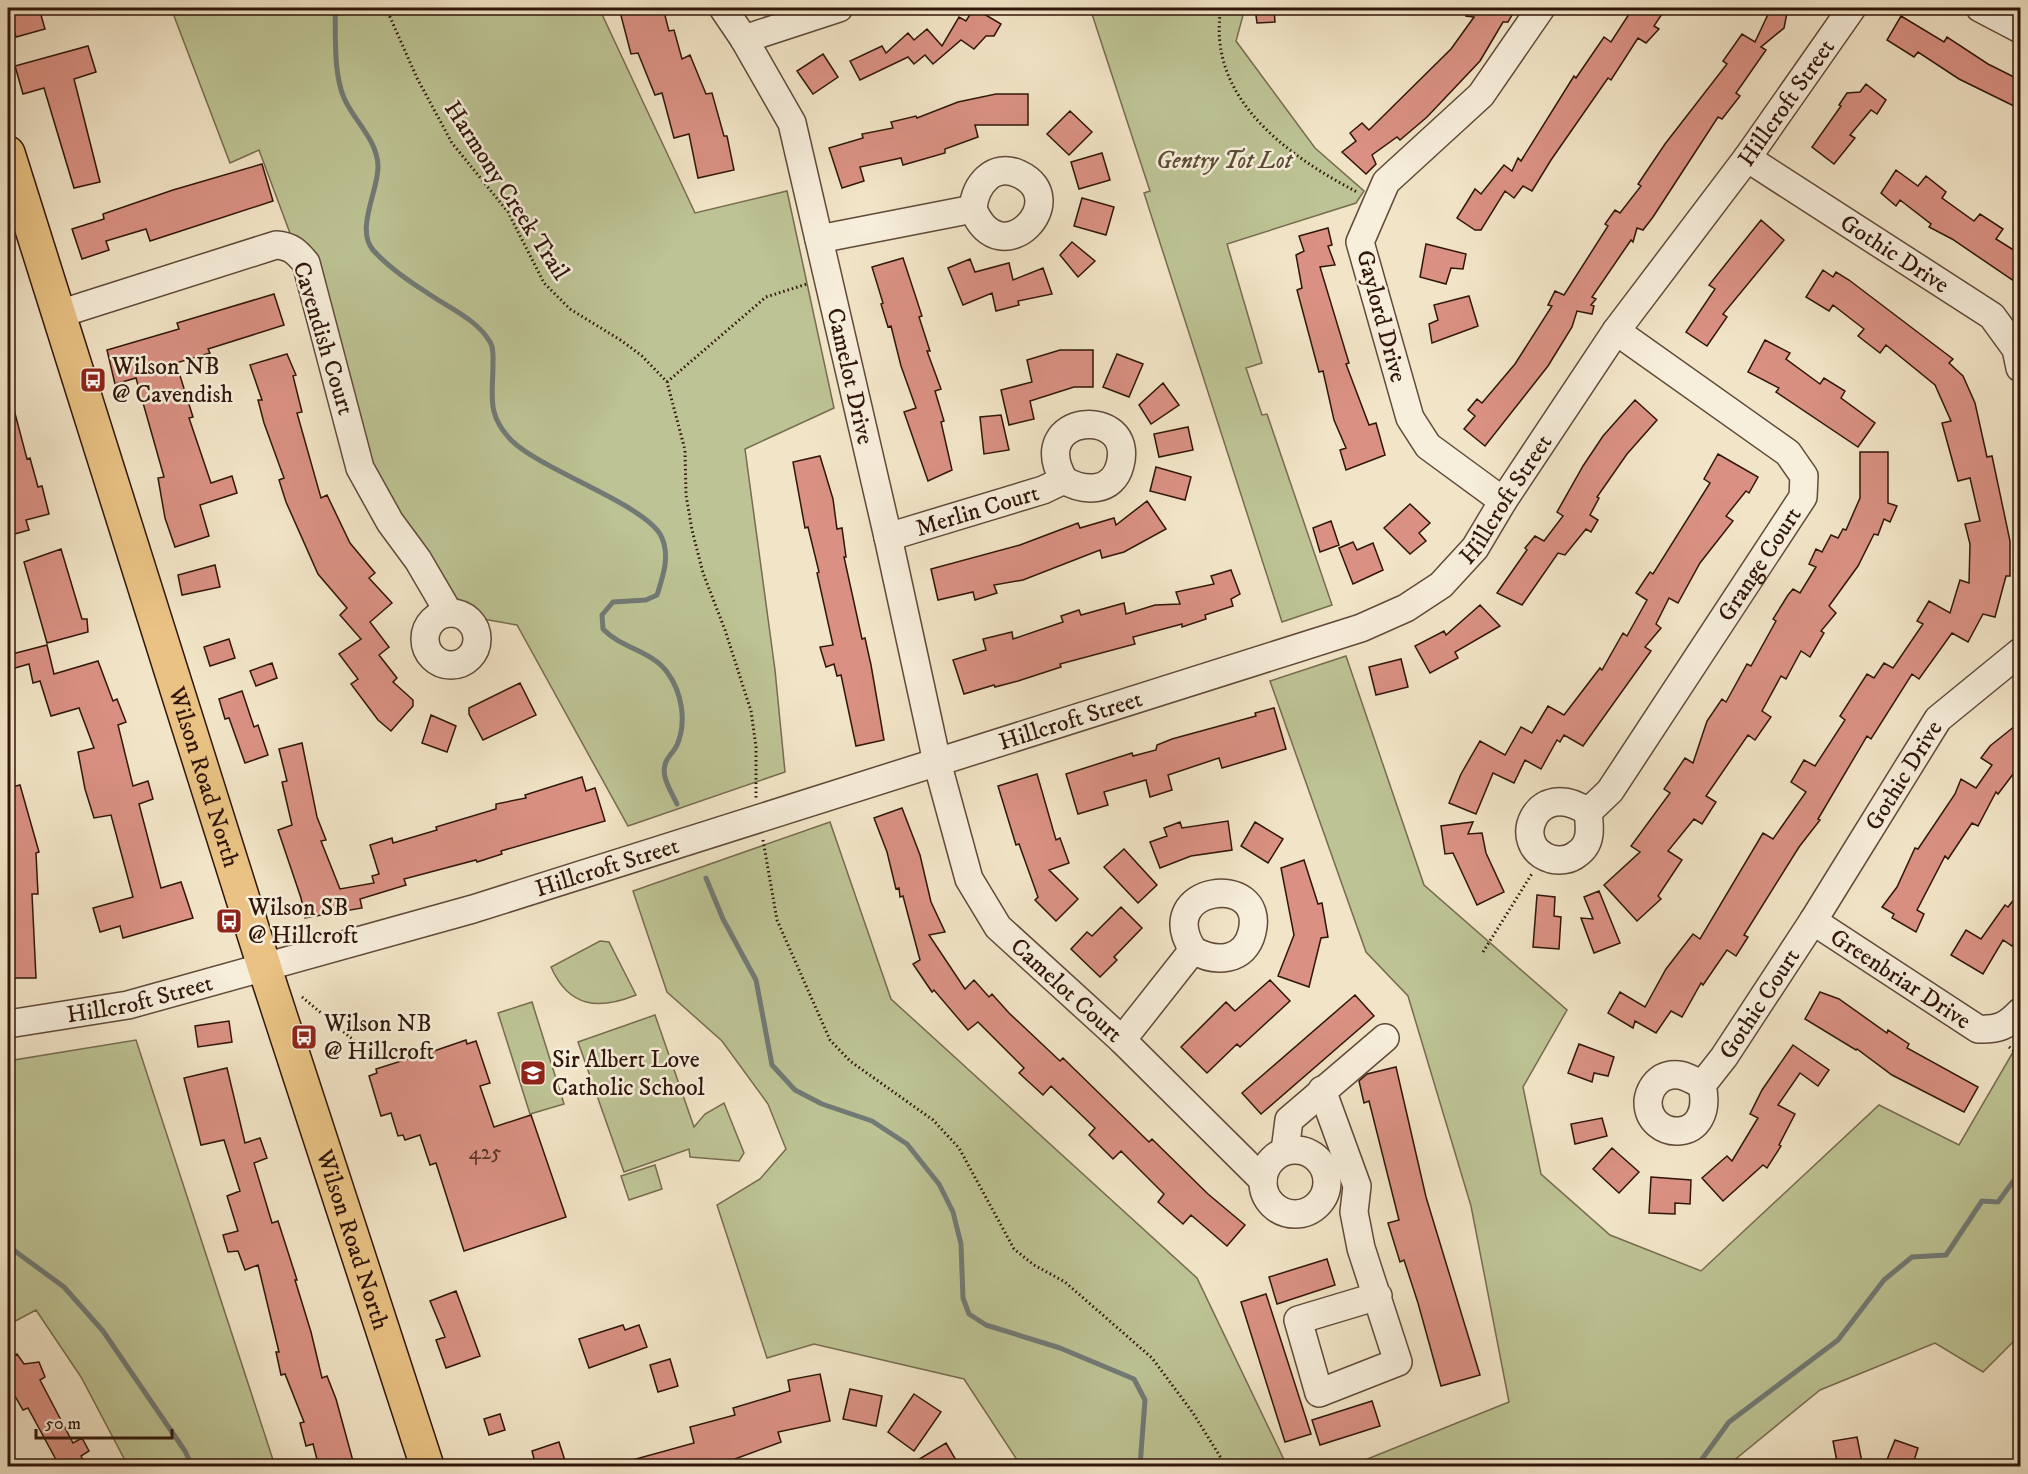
<svg xmlns="http://www.w3.org/2000/svg" width="2028" height="1474" viewBox="0 0 2028 1474" font-family="'IM FELL DW Pica',serif">
<style>
.green{fill:#bdc394;stroke:#766c4f;stroke-width:1.5}
.lines{fill:none;stroke-linecap:round;stroke-linejoin:round}
.stream{stroke:#717a75;stroke-width:5}
.building{fill:#da9183;stroke:#30160a;stroke-width:1.5}
.minor-casing{stroke:#604a39;stroke-width:30}
.major-casing{stroke:#30160a;stroke-width:36}
.path{stroke:#30160a;stroke-width:3;stroke-dasharray:1.5 3;stroke-linecap:butt}
.minor{stroke:#f7eedb;stroke-width:27}
.major{stroke:#e9c284;stroke-width:33}
.labels{text-anchor:middle;stroke-width:5;stroke-linejoin:round;paint-order:stroke}
.number-label{font-size:21px;fill:#5a3528}
.street-label{font-size:24px;fill:#30160a;stroke:#f7eedb}
.park-label{font-size:24px;font-style:italic;fill:#5a4a33;stroke:#f7eedb}
.poi-label{font-size:24px;fill:#30160a;stroke:#f7eedb;text-anchor:start}
</style>
<rect width="100%" height="100%" fill="#f2e5c7"/>
<filter id="stains"><feTurbulence type="fractalNoise" baseFrequency=".00333" numOctaves="4"/><feColorMatrix values="0 0 0 0 .2 0 0 0 0 .09 0 0 0 0 .02 0 0 0 .5 -.17"/></filter>
<radialGradient id="worn" r=".72"><stop offset=".6" stop-color="#630" stop-opacity="0"/><stop offset="1" stop-color="#630" stop-opacity=".3"/></radialGradient>
<path class="green" d="M171,8H599L695,213L787,191L834,408L745,449L775,670L785,772L628,826L517,625L449,613L360,468L297,252L259,150L230,163Z
M1090,8H1245L1236,41L1315,148L1364,191L1356,203L1227,244L1262,363L1246,368L1262,415L1267,414L1332,605L1282,622L1144,193L1150,191Z
M1346,656L1424,885L1567,1010L1523,1087L1541,1174L1610,1235L1701,1271L1879,1105L1959,1145L2020,1040V1335L1983,1372L1935,1343L1820,1390L1727,1466H1350L1509,1402L1471,1206L1408,996L1366,952L1270,681Z
M830,822L891,999L1197,1278L1287,1466H1021L964,1379L814,1344L767,1358L717,1205L760,1179L786,1149L768,1104L722,1041L667,992L633,891Z
M600,941L609,942L636,995C599,1010 569,1008 551,967Z
M532,1002L564,1104L530,1114L498,1013Z
M655,1015L694,1127L705,1114L724,1103L744,1153L739,1161L690,1157L689,1149L624,1172L578,1042Z
M136,1040L275,1466H128L81,1377L36,1310L8,1325V1061Z
M655,1165L662,1189L629,1200L621,1176Z"/>
<g class="lines">
<path class="stream" d="M335,8C336,35 333,72 344,98C354,121 377,139 378,166C379,189 355,229 373,250C388,267 407,280 426,292C447,307 477,319 490,342C494,348 493,357 493,364C493,396 486,414 511,440C542,471 650,506 662,538C670,557 663,576 657,595L646,600L613,602L602,615L603,629C621,648 652,651 667,672C682,692 687,722 677,745C674,752 666,758 665,765C661,777 672,793 677,804
M706,878L723,919L756,980L772,1065L795,1090L822,1104L872,1121L907,1144L939,1184L953,1212L961,1244L963,1298L969,1314L986,1325L1060,1348L1134,1379L1145,1400L1140,1466
M8,1246L64,1287L103,1331L185,1451L192,1466
M1697,1466L1729,1422L1838,1340L1884,1280L1912,1257L1946,1255L1982,1201L1998,1202L2020,1172"/>
</g>
<path class="building" d="M8,8H39L45,29L16,37Z
M619,8H663L669,31L674,30L682,59L690,55L706,94L712,93L724,136H727L734,170L698,178L689,134L674,138L662,93L655,95L638,53L631,54Z
M974,8L1001,24L994,36H986L974,49L961,40L933,64L925,55L914,64L908,57L860,80L850,61L882,46L886,53L908,33L914,40L927,29L942,46L959,17L966,21Z
M1255,8H1274L1275,22L1257,23Z
M1467,8H1516L1508,22H1503L1480,61L1427,117L1400,140L1397,137L1372,155L1376,164L1366,174L1342,152L1356,141L1350,133L1362,123L1369,130L1451,49L1474,17L1466,16Z
M1633,8H1653L1662,14L1654,26L1659,29L1646,43L1638,38L1611,80L1608,78L1551,160L1532,191L1523,186L1514,198L1505,191L1481,230H1475L1457,218L1475,189L1481,194L1504,165L1512,171L1518,158L1521,161L1574,76L1576,78L1604,37L1611,42Z
M1771,8H1788L1784,28L1761,47L1766,50L1736,93L1740,96L1722,119L1718,117L1653,217L1643,230L1637,228L1633,242L1631,240L1592,297L1596,299L1591,305L1594,306L1592,314L1577,311L1572,327L1548,366L1485,446L1464,429L1475,416L1468,410L1477,399L1482,403L1515,364L1552,306L1548,305L1555,291L1564,295L1608,226L1605,224L1615,210L1620,213L1641,186L1638,184L1665,144L1727,64L1723,61L1742,34L1755,42Z
M1901,16L1944,42L1947,37L1988,64L2020,80V109L1959,79L1918,52L1914,57L1887,40Z
M88,46L96,72L74,79L100,182L74,188L44,88L23,94L15,66Z
M823,54L838,77L813,94L797,71Z
M1866,84L1886,100L1877,114L1871,110L1850,135L1855,138L1834,164L1812,147L1841,106L1839,105L1847,93L1860,92Z
M996,94H1028V125H975L978,137L945,149V153L903,165L901,158L860,167L864,181L842,188L829,148L863,138L862,134L893,128L891,122L916,116L917,118L958,102Z
M1070,111L1092,132L1069,155L1047,134Z
M1102,153L1110,180L1079,189L1071,162Z
M262,164L273,201L150,241L146,229L106,241L109,250L82,259L72,229L104,219L103,214L173,190Z
M1896,170L1918,186L1926,176L1946,192L1942,198L1974,221L1980,214L2003,229L1996,239L2020,254V285L1952,239L1929,227L1931,224L1900,200L1896,206L1881,193Z
M1082,198L1114,207L1106,235L1074,226Z
M1761,220L1784,240L1723,314L1727,317L1707,346L1686,332L1715,289L1709,285Z
M1328,228L1332,245L1328,246L1335,265L1320,267L1349,363L1346,364L1369,425L1376,423L1385,455L1346,470L1340,450L1346,448L1334,420L1323,371L1319,372L1297,290L1302,288L1296,255L1304,251L1299,236Z
M1072,242L1095,261L1078,277L1060,255Z
M1426,244L1466,254L1463,269L1451,268L1446,284L1420,277Z
M903,258L922,316L919,317L930,351H927L941,389L935,391L944,421L941,422L952,470L928,481L904,412L916,408L901,366L891,326L888,327L881,304L883,303L872,267Z
M970,259L975,272L1009,263L1013,280L1043,268L1052,294L1018,301L1019,305L996,311L992,293L963,305L948,268Z
M1823,270L1833,277L1836,272L1849,280L1953,359L1949,363L1963,376L1975,403L1987,457L1992,456L2010,541V576H2006L1995,617L1983,614L1968,642L1952,633L1919,679L1912,674L1871,739L1867,736L1818,819L1820,820L1799,847L1744,935L1748,937L1736,956L1727,950L1703,985L1701,983L1682,1017L1671,1011L1656,1033L1635,1021L1633,1028L1608,1013L1620,992L1645,1007L1666,969L1693,934L1700,939L1763,833L1773,839L1806,792L1791,782L1804,760L1815,766L1845,720L1840,716L1867,674L1874,678L1884,663L1893,668L1923,624L1917,621L1929,601L1950,613L1960,580L1969,583L1970,544L1965,524L1980,521L1970,478L1958,481L1942,423L1951,421L1935,385L1886,345L1880,353L1858,336L1864,329L1833,305L1829,311L1806,297Z
M274,294L284,325L208,349L210,353L176,363L193,417L189,418L211,483L232,476L237,493L200,505L209,536L175,547L165,518L158,478L164,477L136,378L115,384L107,350L179,329L177,323Z
M1469,296L1478,326L1432,343L1429,324L1438,320L1434,305Z
M1765,340L1790,353L1786,359L1820,384L1824,378L1845,391L1841,398L1875,423L1858,447L1776,392L1779,388L1748,372Z
M1060,350H1093V387H1074L1030,401L1034,419L1009,425L1001,390L1032,382L1027,360Z
M287,354L296,375L293,376L302,412L297,413L321,498L327,495L350,543L375,573L369,578L392,603L370,622L389,647L379,655L397,678L393,682L413,700V706L391,731L378,720L351,684L358,679L339,654L361,639L340,615L347,608L318,574L286,502L279,480L284,478L264,423L258,400H262L250,365Z
M1117,354L1143,364L1129,397L1103,387Z
M1163,383L1179,405L1151,424L1139,405Z
M1635,400L1657,420L1627,454L1597,497L1599,498L1590,515L1598,520L1591,532L1586,529L1565,555L1558,553L1522,605L1497,593L1527,550L1525,548L1535,536L1544,541L1563,516L1557,512L1583,466L1603,436Z
M8,402H12L27,459L30,458L38,487L42,486L49,514L26,520L29,530L11,535L8,522Z
M1001,415L1009,450L984,454L980,417Z
M1188,427L1193,450L1159,457L1154,434Z
M1860,452H1888V503L1897,506L1890,522L1884,519L1878,535L1874,534L1858,566L1829,606L1836,613L1821,631L1824,633L1810,657L1801,651L1786,679L1781,676L1762,711L1771,717L1755,740L1748,735L1706,796L1716,802L1702,824L1694,819L1668,851L1682,860L1658,896L1661,899L1637,921L1604,885L1640,852L1631,846L1670,793L1664,789L1685,758L1693,763L1707,721L1722,699L1726,702L1747,664L1751,666L1776,621L1773,619L1788,595L1793,589L1800,593L1816,567L1809,564L1816,549L1822,552L1831,535L1838,538L1843,529L1846,530L1860,498Z
M1718,454L1758,477L1749,493L1746,491L1726,516L1733,521L1700,563L1678,603L1669,598L1656,624L1661,628L1645,647L1651,651L1583,746L1564,735L1560,742L1557,740L1541,769L1525,760L1514,783L1493,773L1476,814L1449,803L1461,774L1480,741L1505,755L1521,727L1532,733L1548,706L1564,715L1600,668L1602,670L1623,633L1627,636L1647,600L1636,593L1650,572L1653,574L1710,483L1704,479Z
M820,456L833,499L837,529L842,528L846,557H844L862,639L865,638L871,665L884,740L856,746L841,675L837,676L834,664L826,667L820,647L833,645L817,573L819,572L808,527L805,528L793,462Z
M1156,467L1191,477L1185,500L1150,491Z
M1147,501L1166,529L1124,552L1102,558L1100,550L1023,580L994,585L997,593L975,600L973,592L938,600L931,569L1020,545L1078,523L1080,528L1114,518L1116,525Z
M1410,504L1430,523L1419,533L1426,541L1410,554L1384,528Z
M1331,521L1339,545L1320,552L1313,528Z
M1353,542L1357,550L1373,543L1383,570L1353,584L1339,548Z
M61,549L82,619H87L88,632L47,643L24,562Z
M215,565L220,587L182,595L178,575Z
M1231,570L1240,594L1231,599L1233,606L1205,615L1206,619L1182,627V624L1133,637L1135,644L1060,664L1061,667L1018,681L995,687L994,685L964,694L953,660L986,650L983,639L1012,632L1013,639L1063,622L1061,616L1079,610L1081,615L1124,603L1126,614L1155,605L1180,604L1176,592L1214,584L1211,576Z
M1480,605L1500,626L1455,652L1458,658L1430,673L1415,646L1444,631L1446,635Z
M229,639L235,658L210,666L204,647Z
M47,645L54,674L98,661L113,701L117,699L126,722L118,725L133,786L148,781L153,799L139,804L161,888L181,882L193,918L123,938L120,926L100,932L93,908L133,897L111,815L94,818L85,789L78,752L94,748L79,708L51,716L40,681L33,683L29,664L8,670V655Z
M1401,659L1408,687L1376,695L1369,667Z
M272,663L277,678L256,686L250,671Z
M520,683L536,715L483,740L469,714V708Z
M242,691L254,727L258,725L268,755L245,763L229,718L225,719L219,699Z
M1274,708L1286,749L1222,768L1219,758L1168,775L1172,790L1150,797L1146,780L1104,792L1108,805L1078,814L1066,774L1132,753L1133,756L1156,750L1157,745L1172,739L1256,716L1255,713Z
M431,715L456,726L447,752L422,743Z
M2020,722V765L1998,794L1996,792L1978,826L1972,823L1948,859L1945,856L1917,910L1924,914L1916,932L1892,918L1894,914L1882,907L1897,887L1915,848L1918,849L1955,794L1961,779L1976,788L1992,765L1981,758L1990,746Z
M302,743L317,817L326,840L321,841L340,889L374,883L372,876L379,874L370,845L392,838L393,843L437,830L436,827L496,809V804L526,798L525,795L582,777L586,791L595,788L605,821L501,851L502,854L477,862L476,860L404,879L406,885L360,899L362,908L305,918L301,898L278,830L292,825L282,782L287,781L279,749Z
M1037,774L1056,840L1060,838L1069,863L1049,870L1078,899L1056,921L1035,900L1038,897L1019,844L1016,845L998,786Z
M20,785L39,852L36,853L38,894H32L36,978H8V788Z
M902,808L920,855L931,902L945,932L929,935L965,989L974,980L989,997L992,994L1009,1013L1060,1061L1063,1058L1149,1142L1152,1139L1208,1194L1245,1225L1227,1246L1191,1215L1183,1224L1158,1202L1164,1194L1121,1151L1113,1159L1089,1135L1095,1128L1051,1086L1043,1095L1019,1073L1024,1068L978,1022L968,1030L934,990L932,992L913,964L920,960L903,896L900,897L899,888L896,889L887,852L874,818Z
M1228,821L1232,850L1191,856L1160,868L1150,842L1167,836L1164,828L1180,822L1182,828Z
M1255,822L1283,839L1268,863L1241,846Z
M1473,822L1468,834L1482,833L1486,853L1504,892L1477,905L1453,853L1445,854L1441,826Z
M1124,849L1157,885L1138,903L1104,867Z
M1304,860L1318,904L1322,903L1328,937L1321,938L1309,987L1278,976L1294,935L1281,868Z
M1599,891L1620,943L1594,953L1581,918L1593,919L1584,897Z
M2020,892V934L2012,946L2003,940L1983,974L1951,955L1966,930L1981,939L2005,905L2008,907Z
M1537,895L1555,897L1554,916L1561,917L1559,949L1533,947Z
M1121,907L1142,928L1114,957L1117,960L1100,977L1071,949L1087,932L1092,936Z
M1270,980L1290,1001L1240,1047L1237,1044L1207,1073L1181,1047L1226,1002L1235,1011Z
M1820,992L1839,999L1887,1033L1888,1030L1909,1044L1907,1048L1978,1087L1964,1112L1892,1075L1857,1049L1856,1050L1805,1019Z
M1355,995L1374,1016L1261,1114L1242,1093Z
M229,1021L232,1042L198,1047L195,1026Z
M466,1040L467,1044L476,1041L490,1083L480,1086L494,1127L531,1115L566,1217L464,1251L436,1163L430,1165L420,1135L405,1140L403,1135L398,1136L391,1113L381,1116L369,1076L377,1073L376,1069L414,1057L413,1053L426,1049L428,1053Z
M1579,1044L1614,1057L1608,1076L1594,1073L1592,1082L1568,1073Z
M1793,1045L1829,1070L1818,1086L1800,1073L1778,1105L1795,1114L1779,1145L1781,1146L1767,1168L1763,1165L1723,1201L1702,1178L1727,1156L1732,1161L1758,1118L1750,1114L1762,1090Z
M1396,1067L1426,1197L1480,1375L1441,1386L1418,1303L1404,1260L1400,1262L1388,1223L1399,1220L1369,1101L1364,1103L1359,1081L1367,1074Z
M227,1068L245,1143L260,1138L267,1158L254,1163L272,1223L278,1221L297,1280H295L311,1332L322,1378L327,1376L336,1399L353,1461L345,1464L346,1467H319L313,1444L306,1446L300,1423L304,1422L285,1374L281,1375L276,1352H279L258,1265L245,1270L238,1251L228,1252L223,1235L238,1231L227,1196L240,1191L224,1140L201,1145L184,1078Z
M1602,1118L1607,1136L1575,1144L1571,1124Z
M1612,1148L1639,1172L1619,1193L1593,1169Z
M1651,1177L1691,1180L1690,1204L1675,1203V1214L1649,1213Z
M1327,1259L1335,1285L1277,1304L1269,1277Z
M456,1291L480,1356L446,1368L436,1340L445,1337L430,1301Z
M1266,1294L1311,1434L1285,1442L1241,1302Z
M623,1325L625,1330L639,1325L647,1347L589,1368L579,1339Z
M17,1354L24,1364L39,1362L45,1377L40,1380L73,1443L82,1438L89,1451L81,1456L87,1467H60L28,1408L23,1410L8,1384V1359Z
M670,1359L678,1386L658,1392L650,1365Z
M820,1374L830,1421L778,1432L781,1442L735,1459L736,1463L720,1467H626L625,1462L694,1443L690,1427L735,1415L733,1408L790,1391L788,1380Z
M850,1389L882,1396L876,1426L843,1419Z
M914,1394L941,1412L914,1451L888,1432Z
M1372,1401L1380,1426L1320,1445L1312,1420Z
M500,1414L505,1430L489,1435L484,1419Z
M1857,1437L1863,1467H1838L1833,1441Z
M1895,1440L1918,1448L1912,1467H1884Z
M559,1442L567,1467H536L532,1451Z
M946,1443L960,1467H906Z"/>
<g class="lines">
<defs>
<g id="minor">
<path id="s1" d="M723,8L744,39L792,123L888,537L937,762L969,879L998,927L1122,1040L1263,1180"/>
<path d="M1980,8L2020,29"/>
<path d="M744,39L839,8"/>
<path id="s2" d="M1747,158L1992,316L2016,349L2020,368"/>
<path d="M819,239L973,209C975,185 993,162 1019,174C1074,199 1001,277 973,209"/>
<path d="M59,314L276,245C291,246 297,252 306,263L360,468L390,522L418,560L449,613"/>
<path d="M1503,501L1428,446L1410,418L1360,242L1386,182L1481,95L1541,8"/>
<path id="s3" d="M888,537L1043,490L1064,480C1025,413 1136,405 1120,465C1113,493 1084,492 1064,480"/>
<circle cx="451" cy="639" r="26"/>
<path id="s4" d="M1588,812C1590,828 1592,844 1577,854C1570,860 1560,861 1551,859C1508,846 1536,776 1588,812L1610,791L1803,497L1804,476L1788,453L1616,331"/>
<path id="s5" d="M1813,921L1978,1029C1998,1030 2007,1026 2020,1012"/>
<path id="s6" d="M8,1024L128,1005L473,909L1361,628L1406,608L1441,585L1475,548L1503,501L1616,331L1747,158L1852,8"/>
<path d="M1122,1040L1193,950C1152,886 1267,871 1252,932C1245,962 1215,963 1193,950"/>
<path id="s7" d="M1702,1085C1716,1145 1647,1142 1648,1101C1649,1092 1654,1083 1662,1078C1677,1070 1689,1078 1702,1085L1724,1057L1813,921L1938,719L2020,652"/>
<path d="M1322,1090L1357,1186L1354,1212L1361,1248L1398,1362L1319,1393L1298,1320L1378,1296"/>
<circle cx="1295" cy="1182" r="32"/>
<path d="M1285,1151L1289,1120L1385,1038"/>
</g>
<g id="major">
<path id="s8" d="M8,153L265,969L427,1466"/>
</g>
</defs>
<use href="#minor" class="minor-casing"/>
<use href="#major" class="major-casing"/>
<path class="path" d="M386,8L417,78L452,143L508,212L544,283L570,309L622,341L642,356L667,382L685,450L686,495L692,530L703,573L725,630L751,711L756,747V798
M1221,8C1206,97 1286,155 1357,192
M667,382L766,297L807,284
M763,840L777,920L830,1040L850,1061L933,1120L959,1148L1014,1249L1034,1265L1065,1282L1152,1358L1193,1413L1226,1466
M1483,952L1533,872
M302,997L363,1048
M2009,1047L2020,1056"/>
<use href="#minor" class="minor"/>
<use href="#major" class="major"/>
</g>
<defs>
<symbol id="bus-square" viewBox="-11 -11 22 22"><rect x="-9" y="-9" width="18" height="18" rx="4" fill="#8f2418" stroke="#f7eedb"/><path d="M-5-6H5V4H4V6H2V4H-2V6H-4V4H-5ZM-3.5-4V0h7V-4ZM-3.5 1.2v1.5H-2V1.2ZM2 1.2v1.5H3.5V1.2Z" fill="#fff"/></symbol>
<symbol id="school-square" viewBox="-11 -11 22 22"><rect x="-9" y="-9" width="18" height="18" rx="4" fill="#8f2418" stroke="#f7eedb"/><path d="M0-5L7-2L0 1L-7-2ZM-4 1L0 2.5L4 1V4Q0 6-4 4Z" fill="#fff"/></symbol>
</defs>
<g fill-rule="evenodd">
<use href="#bus-square" x="78" y="365" width="30" height="30"/>
<use href="#bus-square" x="214" y="906" width="30" height="30"/>
<use href="#bus-square" x="289" y="1022" width="30" height="30"/>
<use href="#school-square" x="518" y="1058" width="30" height="30"/>
</g>
<g class="labels">
<g class="number-label">
<text x="485" y="1159">425</text>
</g>
<g class="street-label">
<text dy="8" stroke="none"><textPath href="#s6" startOffset="2096">Hillcroft Street</textPath></text>
<text transform="translate(507 190) rotate(57)" y="8">Harmony Creek Trail</text>
<text dy="8" stroke="none"><textPath href="#s2" startOffset="176">Gothic Drive</textPath></text>
<text transform="translate(1382 316) rotate(75)" y="8">Gaylord Drive</text>
<text transform="translate(324 338) rotate(73)" y="8">Cavendish Court</text>
<text dy="8" stroke="none"><textPath href="#s1" startOffset="394">Camelot Drive</textPath></text>
<text dy="8" stroke="none"><textPath href="#s6" startOffset="1610">Hillcroft Street</textPath></text>
<text dy="8" stroke="none"><textPath href="#s3" startOffset="93">Merlin Court</textPath></text>
<text dy="8" stroke="none"><textPath href="#s4" startOffset="490">Grange Court</textPath></text>
<text dy="8" stroke="none"><textPath href="#s6" startOffset="1106">Hillcroft Street</textPath></text>
<text dy="8" stroke="none"><textPath href="#s8" startOffset="654">Wilson Road North</textPath></text>
<text dy="8" stroke="none"><textPath href="#s7" startOffset="548">Gothic Drive</textPath></text>
<text dy="8" stroke="none"><textPath href="#s6" startOffset="620">Hillcroft Street</textPath></text>
<text dy="8" stroke="none"><textPath href="#s5" startOffset="105">Greenbriar Drive</textPath></text>
<text dy="8" stroke="none"><textPath href="#s1" startOffset="1060">Camelot Court</textPath></text>
<text dy="8" stroke="none"><textPath href="#s6" startOffset="134">Hillcroft Street</textPath></text>
<text dy="8" stroke="none"><textPath href="#s7" startOffset="278">Gothic Court</textPath></text>
<text dy="8" stroke="none"><textPath href="#s8" startOffset="1140">Wilson Road North</textPath></text>
</g>
<g class="park-label">
<text x="1224" y="168">Gentry Tot Lot</text>
</g>
<g class="poi-label">
<text x="112" y="374">Wilson NB<tspan x="112" dy="28">@ Cavendish</tspan></text>
<text x="248" y="915">Wilson SB<tspan x="248" dy="28">@ Hillcroft</tspan></text>
<text x="324" y="1031">Wilson NB<tspan x="324" dy="28">@ Hillcroft</tspan></text>
<text x="552" y="1067">Sir Albert Love<tspan x="552" dy="28">Catholic School</tspan></text>
</g>
</g>
<rect width="2028" height="1474" fill="none" stroke="#f2e5c7" stroke-width="30"/>
<rect x="9" y="9" width="2010" height="1456" fill="none" stroke="#30160a" stroke-width="3"/>
<rect x="15" y="15" width="1998" height="1444" fill="none" stroke="#30160a" stroke-width="1.5"/>
<path d="M36 1429v9h136v-9" fill="none" stroke="#30160a" stroke-width="3"/>
<text x="45" y="1429" font-size="18" fill="#30160a" stroke="#f7eedb" stroke-width="4.5" paint-order="stroke">50 m</text>
<rect width="100%" height="100%" filter="url(#stains)"/>
<rect width="100%" height="100%" fill="url(#worn)"/>
</svg>
